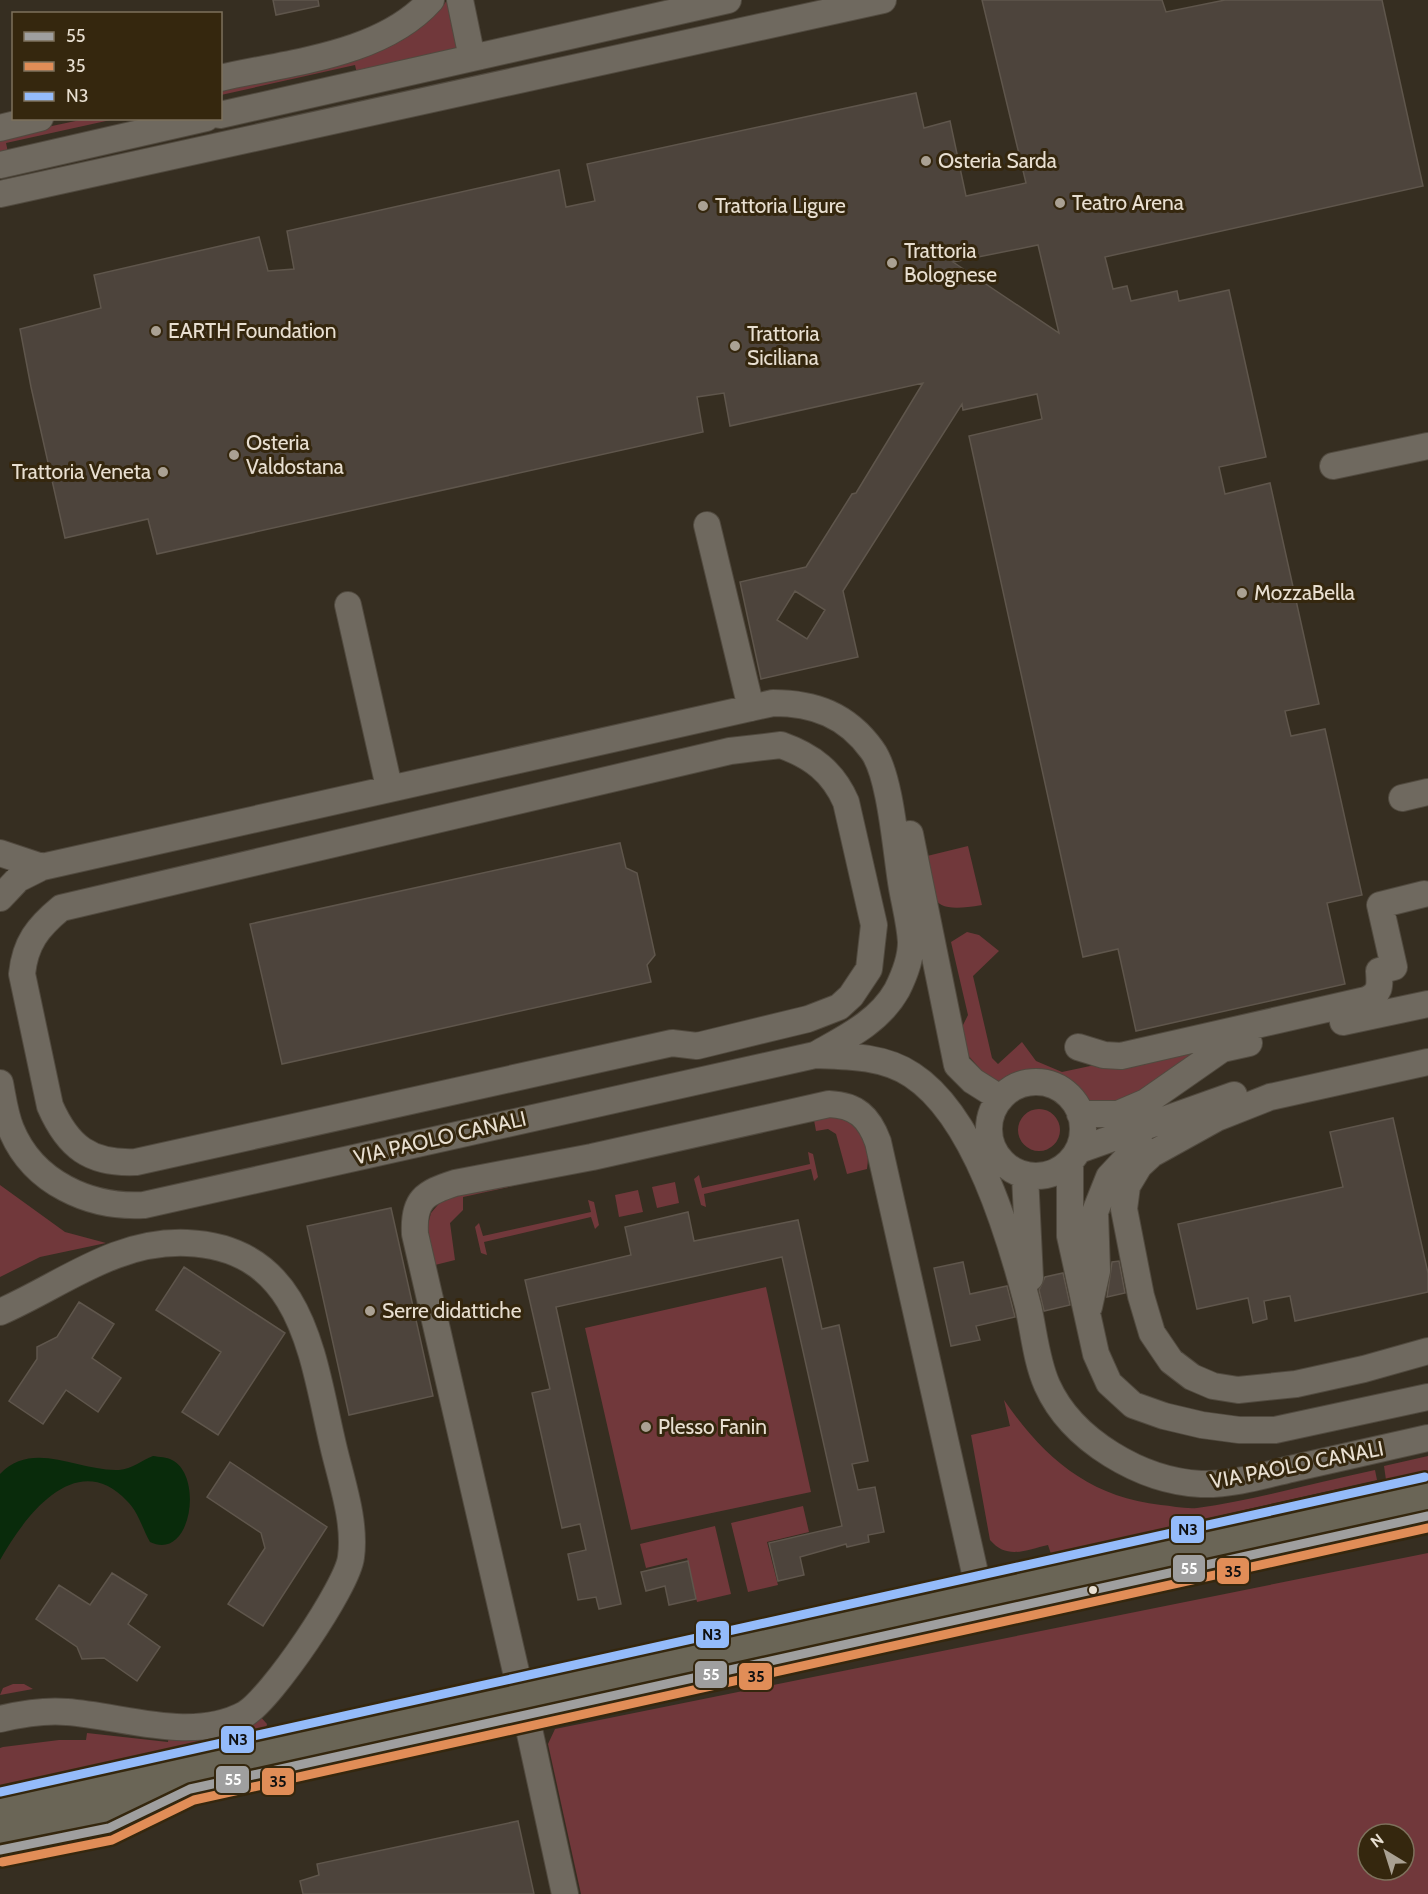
<svg xmlns="http://www.w3.org/2000/svg" width="1428" height="1894" viewBox="0 0 1428 1894" font-family="Cabin,sans-serif">
<style>
.green{fill:#71383b;fill-rule:evenodd}
.water{fill:#092b0b}
.building{fill:#4d443c;stroke:#5f564c;stroke-width:1.5;fill-rule:evenodd}
.lines{fill:none;stroke-linecap:round;stroke-linejoin:round}
.minor-casing{stroke:#514a3f;stroke-width:28}
.major-casing{stroke:#514a3f;stroke-width:35}
.minor{stroke:#6f695f;stroke-width:26}
.major{stroke:#6a6556;stroke-width:33}
.bus-1-casing{stroke:#35270e;stroke-width:14}
.bus-2-casing{stroke:#35270e;stroke-width:14}
.bus-3-casing{stroke:#35270e;stroke-width:14}
.bus-1{stroke:#9f9f9f;stroke-width:9}
.bus-2{stroke:#e18d57;stroke-width:9}
.bus-3{stroke:#94bbfa;stroke-width:9}
.poi-dot{fill:#aaa193;stroke:#35270e;stroke-width:2}
.bus-dot{fill:#e8dfd1;stroke:#35270e;stroke-width:2}
.labels{text-anchor:middle;stroke-width:6;stroke-linejoin:round;paint-order:stroke}
.poi-label{font-size:21px;fill:#e8dfd1;stroke:#35270e;text-anchor:start}
.street-label{font-size:21px;fill:#e8dfd1;stroke:#35270e}
.line-badge{stroke:#35270e;stroke-width:2}
.badge-label{font-size:16px;text-anchor:middle;font-weight:bold;fill:#fff}
.pale-badge-label{font-size:16px;text-anchor:middle;font-weight:bold;fill:#111}
</style>
<rect width="100%" height="100%" fill="#362e21"/>
<path class="green" d="M447,0H452L459,53L358,78L355,65L221,95L220,88C286,74 410,60 447,0Z
M85,119H115L6,143L9,157L0,154V137Z
M968,846L982,905C931,914 932,902 923,857Z
M967,932L979,935L999,951L973,976L992,1058L998,1064L1022,1042L1036,1061L1062,1072L1203,1042L1206,1048L1133,1100L1104,1104L1084,1101L1056,1083L1042,1078L1006,1084L988,1078L967,1054L961,1029L968,1015L951,942Z
M1018 1130a21 21 0 1 1 42 0a21 21 0 1 1-42 0Z
M841,1113C862,1128 871,1140 867,1169L847,1174L836,1134L828,1129L816,1131L814,1120Z
M808,1152L813,1154L818,1177L814,1181L811,1169L704,1194L706,1207L701,1205L694,1179L699,1175L702,1188L810,1164Z
M581,1171L463,1197V1210L450,1223L455,1260L435,1265L427,1228L431,1213L447,1194Z
M675,1182L679,1203L657,1208L652,1187Z
M0,1185L65,1232L106,1243L40,1257L0,1277Z
M638,1190L643,1212L619,1217L615,1195Z
M588,1200L594,1202L599,1225L595,1229L591,1217L484,1242L487,1255L481,1253L475,1227L479,1223L483,1236L591,1212Z
M766,1287L811,1492L631,1530L585,1328Z
M1004,1400C1044,1458 1089,1497 1161,1505C1172,1506 1185,1509 1197,1508C1255,1500 1317,1482 1375,1470L1377,1480L1051,1554L1048,1545C1026,1550 1007,1560 990,1540L971,1435L1010,1426Z
M1428,1456V1471L1386,1480L1384,1466Z
M803,1506L809,1532L767,1542L778,1585L748,1592L731,1523Z
M715,1526L731,1594L697,1602L687,1558L646,1568L640,1544Z
M1428,1553V1894H581L548,1744L555,1729ZM1368,1834H1404V1870H1368Z
M13,1684H24L33,1689L0,1695L3,1688Z
M257,1713L267,1724L266,1729L0,1789V1748L3,1747L59,1740H86L87,1733L168,1742L169,1732Z"/>
<path class="water" d="M153,1456C159,1457 167,1457 172,1460C204,1476 191,1562 150,1542C142,1528 139,1513 127,1501C76,1447 24,1517 0,1560V1474C33,1439 80,1472 119,1470C132,1469 142,1460 153,1456Z"/>
<path class="building" d="M273,0H318L319,6L276,15Z
M982,0H1162L1166,12L1225,0H1382L1423,186L1105,257L1113,289L1127,286L1131,301L1177,291L1179,301L1229,290L1266,457L1219,467L1225,494L1270,483L1319,704L1285,711L1288,724L1291,736L1325,729L1362,895L1327,903L1345,984L1136,1031L1118,949L1083,957L969,436L1042,419L1037,394L963,410L962,404L843,591L858,657L761,679L740,582L806,567L852,494L856,493L923,383L730,426L724,393L697,397L703,432L157,554L148,519L65,538L31,387L20,329L101,308L94,275L259,237L268,271L294,269L287,231L559,170L566,207L595,201L587,164L916,93L924,128L950,121L966,196L1026,183ZM1038,245L1059,333L953,262ZM795,591L825,610L807,639L777,620Z
M620,843L626,868L637,873L655,955L647,965L651,982L282,1064L250,924Z
M1393,1118L1428,1273V1292L1295,1321L1290,1296L1264,1301L1267,1319L1253,1323L1248,1298L1197,1309L1178,1224L1343,1187L1330,1132Z
M391,1208L433,1396L349,1415L307,1226Z
M688,1212L694,1241L798,1220L822,1329L839,1325L868,1461L852,1464L858,1490L875,1487L884,1532L868,1535L869,1542L847,1547L846,1544L800,1557L804,1575L778,1581L769,1543L842,1526L782,1257L556,1307L621,1604L599,1609L596,1597L578,1600L568,1554L586,1550L580,1524L562,1528L532,1393L550,1389L525,1280L631,1255L625,1227Z
M1119,1261L1125,1293L1107,1297L1112,1262Z
M963,1262L970,1294L1007,1286L1015,1317L976,1326L980,1340L951,1346L934,1268Z
M184,1267L285,1333L218,1435L182,1412L221,1352L156,1310Z
M1063,1273L1070,1305L1044,1311L1039,1290L1045,1277Z
M79,1302L114,1324L92,1358L121,1378L98,1412L66,1390L43,1424L9,1401L37,1359V1347L57,1337Z
M230,1462L327,1527L263,1626L228,1604L265,1548L261,1533L207,1497Z
M688,1561L696,1599L669,1605L665,1586L646,1591L641,1572Z
M112,1573L147,1595L128,1624L160,1647L137,1681L104,1658L82,1659L77,1647L36,1619L59,1585L90,1605Z
M518,1821L534,1894H303L300,1881L319,1875L317,1864Z"/>
<g class="lines">
<defs>
<path id="minor" d="M460,0L472,58
M220,78C290,62 382,55 431,0
M220,115L728,0
M0,128L40,118
M0,165L206,118
M0,194L883,0
M1333,466L1428,446
M707,525L751,708
M348,605L389,787
M781,745C812,756 833,772 846,802L874,925L869,969L851,996L839,1007L808,1019L697,1046L672,1043L136,1162C90,1164 68,1147 50,1106L22,974C25,943 38,927 61,908L730,751Z
M1402,798L1428,792
M910,834L957,1065L973,1081L1000,1098
M0,853L42,867
M0,898L18,879L42,867L773,703C814,703 847,715 872,750C891,775 896,854 902,888C905,905 910,924 911,942C911,958 904,976 897,990C879,1022 845,1038 815,1055
M1343,1022L1428,1004
M1078,1047L1104,1055L1121,1056L1366,1000C1381,993 1380,986 1379,971L1394,967L1380,905L1424,894
M1428,1062L1270,1097L1217,1118L1152,1154L1139,1166L1127,1186L1124,1209L1141,1296L1152,1333L1171,1361L1192,1377L1213,1386L1238,1390L1296,1384L1364,1369L1428,1351
M989 1129a47 47 0 1 1 94 0a47 47 0 1 1-94 0Z
M0,1083C3,1098 5,1115 11,1129C33,1183 90,1208 144,1205L815,1055C847,1056 884,1056 912,1075C975,1116 1010,1237 1028,1306C1034,1332 1036,1360 1047,1385C1072,1441 1142,1481 1201,1484C1232,1485 1265,1475 1295,1468C1339,1458 1384,1448 1428,1438
M1080,1114H1118L1146,1102L1222,1049L1249,1043
M1079,1150L1234,1095
M1070,1162V1236L1096,1354L1109,1383L1133,1405L1164,1416L1202,1425L1239,1430H1275L1428,1397
M1025,1175L1030,1278
M1089,1307L1097,1271L1095,1212L1109,1177L1140,1144
M0,1312C62,1285 115,1240 187,1243C304,1248 312,1357 333,1445C341,1480 356,1521 351,1557C348,1586 271,1699 245,1714C191,1743 123,1716 67,1712C45,1710 21,1714 0,1719
M520,1689L415,1234C413,1200 424,1193 455,1183L592,1157L829,1104C856,1105 869,1117 878,1142L982,1604
M526,1715L565,1894
M0,1850L109,1828L160,1805"/>
<path id="major" d="M0,1804L1428,1489
M0,1831L1428,1516"/>
</defs>
<use href="#minor" class="minor-casing"/>
<use href="#major" class="major-casing"/>
<use href="#minor" class="minor"/>
<use href="#major" class="major"/>
<defs>
<path id="bus-1" d="M0,1850L109,1828L190,1789L1428,1516"/>
<path id="bus-2" d="M2,1862L112,1840L194,1800L1428,1528"/>
<path id="bus-3" d="M0,1792L1425,1477"/>
</defs>
<use href="#bus-1" class="bus-1-casing"/>
<use href="#bus-2" class="bus-2-casing"/>
<use href="#bus-3" class="bus-3-casing"/>
<use href="#bus-1" class="bus-1"/>
<use href="#bus-2" class="bus-2"/>
<use href="#bus-3" class="bus-3"/>
</g>
<g class="poi-dot">
<circle cx="926" cy="161" r="6"/>
<circle cx="1060" cy="203" r="6"/>
<circle cx="703" cy="206" r="6"/>
<circle cx="892" cy="263" r="6"/>
<circle cx="156" cy="331" r="6"/>
<circle cx="735" cy="346" r="6"/>
<circle cx="234" cy="455" r="6"/>
<circle cx="163" cy="472" r="6"/>
<circle cx="1242" cy="593" r="6"/>
<circle cx="370" cy="1311" r="6"/>
<circle cx="646" cy="1427" r="6"/>
</g>
<circle class="bus-dot" cx="1093" cy="1590" r="5"/>
<g class="labels">
<g class="poi-label">
<text x="938" y="168">Osteria Sarda</text>
<text x="1072" y="210">Teatro Arena</text>
<text x="715" y="213">Trattoria Ligure</text>
<text x="904" y="258">Trattoria<tspan x="904" dy="24">Bolognese</tspan></text>
<text x="168" y="338">EARTH Foundation</text>
<text x="747" y="341">Trattoria<tspan x="747" dy="24">Siciliana</tspan></text>
<text x="246" y="450">Osteria<tspan x="246" dy="24">Valdostana</tspan></text>
<text x="151" y="479" text-anchor="end">Trattoria Veneta</text>
<text x="1254" y="600">MozzaBella</text>
<text x="382" y="1318">Serre didattiche</text>
<text x="658" y="1434">Plesso Fanin</text>
</g>
<g class="street-label">
<text transform="translate(440 1138) rotate(-13)" y="7">VIA PAOLO CANALI</text>
<text transform="translate(1297 1465) rotate(-11)" y="7">VIA PAOLO CANALI</text>
</g>
</g>
<g class="line-badge">
<rect x="1170" y="1515" width="35" height="29" rx="6" fill="#94bbfa"/>
<rect x="1172" y="1554" width="34" height="29" rx="6" fill="#9f9f9f"/>
<rect x="1216" y="1557" width="34" height="28" rx="6" fill="#e18d57"/>
<rect x="695" y="1620" width="35" height="29" rx="6" fill="#94bbfa"/>
<rect x="694" y="1660" width="34" height="29" rx="6" fill="#9f9f9f"/>
<rect x="738" y="1662" width="35" height="29" rx="6" fill="#e18d57"/>
<rect x="220" y="1725" width="35" height="29" rx="6" fill="#94bbfa"/>
<rect x="215" y="1765" width="35" height="29" rx="6" fill="#9f9f9f"/>
<rect x="261" y="1767" width="34" height="29" rx="6" fill="#e18d57"/>
</g>
<g class="badge-label">
<text x="1189" y="1574">55</text>
<text x="711" y="1680">55</text>
<text x="233" y="1785">55</text>
</g>
<g class="pale-badge-label">
<text x="1188" y="1535">N3</text>
<text x="1233" y="1577">35</text>
<text x="712" y="1640">N3</text>
<text x="756" y="1682">35</text>
<text x="238" y="1745">N3</text>
<text x="278" y="1787">35</text>
</g>
<rect x="12" y="12" width="210" height="108" fill="#35270e" stroke="#7d715c" stroke-width="1.5"/>
<rect x="24" y="32" width="30" height="9" fill="#9f9f9f" stroke="#7d715c" stroke-width="1.5"/>
<text x="66" y="42" font-size="18" fill="#e8dfd1">55</text>
<rect x="24" y="62" width="30" height="9" fill="#e18d57" stroke="#7d715c" stroke-width="1.5"/>
<text x="66" y="72" font-size="18" fill="#e8dfd1">35</text>
<rect x="24" y="92" width="30" height="9" fill="#94bbfa" stroke="#7d715c" stroke-width="1.5"/>
<text x="66" y="102" font-size="18" fill="#e8dfd1">N3</text>
<g transform="translate(1386 1852) rotate(322)"><circle r="28" fill="#35270e" stroke="#7d715c" stroke-width="1.5"/>
<path d="M0-4.5L10 22L0 15L-10 22Z" fill="#aaa193"/>
<text y="-9" font-size="16" font-weight="bold" text-anchor="middle" fill="#e8dfd1">N</text>
</g>
</svg>
